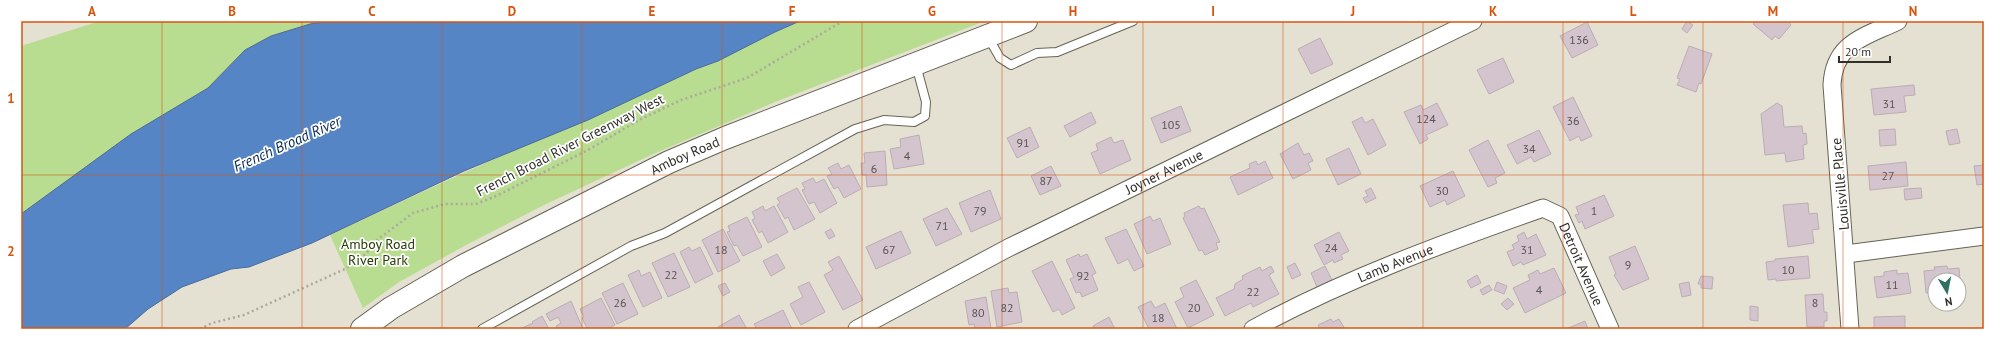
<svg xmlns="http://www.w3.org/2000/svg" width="2005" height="350" viewBox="0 0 2005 350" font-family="'PT Sans',sans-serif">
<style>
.green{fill:#b8dc90}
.water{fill:#5685c6;stroke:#4b6b97}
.building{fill:#d3c4cd;stroke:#bcadb5}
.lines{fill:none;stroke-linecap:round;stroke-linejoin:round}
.lane-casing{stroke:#666356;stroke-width:10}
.street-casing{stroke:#666356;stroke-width:19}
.secondary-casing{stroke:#666356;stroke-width:24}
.path{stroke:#acaa9e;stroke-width:2.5;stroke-dasharray:2 3;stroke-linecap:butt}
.lane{stroke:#fff;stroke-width:8}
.street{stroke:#fff;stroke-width:17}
.secondary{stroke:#fff;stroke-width:22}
.grid{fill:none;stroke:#d6550f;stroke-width:1;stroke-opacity:0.55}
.labels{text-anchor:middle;stroke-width:3.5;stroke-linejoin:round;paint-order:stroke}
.number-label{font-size:12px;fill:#5a5453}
.street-label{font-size:14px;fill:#312f2a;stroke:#fff}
.park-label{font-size:14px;fill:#263c01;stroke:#fff}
.water-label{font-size:15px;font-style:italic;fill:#072852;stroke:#fff}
.neatline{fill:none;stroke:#d6550f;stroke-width:1.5}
.grid-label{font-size:13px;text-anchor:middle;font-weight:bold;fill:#d6550f}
</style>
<rect width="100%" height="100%" fill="#e4e1d2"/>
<path class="green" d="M100,21H328L310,24L271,36L245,50L208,88L131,134L21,214V46Z
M799,21H985L775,102L651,155L544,205L468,244L399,282L363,308L330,235C485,161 643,94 799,21Z"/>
<path class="water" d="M328,21L454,22L471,21H800L775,32L718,61L696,69L588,120L464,171L312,243L249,267L231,269L182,287L148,309L125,329H21V214L131,134L208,88L245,50L271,36L310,24Z"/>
<path class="building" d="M1687,21L1693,25L1687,33L1682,29Z
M1756,21H1788L1791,25L1779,39L1775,36L1772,40L1753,24Z
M1587,22L1598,45L1572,58L1560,36Z
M1320,38L1333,64L1311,74L1298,49Z
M1689,46L1712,54L1701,84L1699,83L1696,92L1677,85L1680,79L1677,78Z
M1503,58L1514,82L1489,94L1477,70Z
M1914,85L1915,95L1904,96L1906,112L1874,115L1871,89Z
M1573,97L1592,136L1581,141L1579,136L1570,141L1553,107Z
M1437,103L1448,125L1426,135L1428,139L1420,144L1404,112L1421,105L1423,110Z
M1777,103L1782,106L1784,127L1802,126L1803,134L1806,133L1807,144L1803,145L1804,159L1786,162L1785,153L1765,155L1761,114Z
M1181,106L1191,131L1161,143L1151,118Z
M1091,112L1096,123L1070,137L1064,126Z
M1362,117L1365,123L1373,119L1386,145L1368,155L1352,122Z
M1030,127L1039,147L1017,158L1007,138Z
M1895,129L1896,145L1880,146L1879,130Z
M1957,129L1960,143L1949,145L1946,131Z
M1539,130L1551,154L1534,162L1531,157L1517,164L1507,145Z
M919,135L924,164L894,169L890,149L901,147L900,139Z
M1111,137L1114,143L1123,140L1131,160L1100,174L1091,153L1098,150L1096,144Z
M1488,140L1505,173L1495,178L1497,183L1488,187L1469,150Z
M1298,143L1304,155L1309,153L1313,161L1308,163L1311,170L1293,179L1280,154Z
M1349,148L1361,174L1338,185L1326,159Z
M885,151L887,185L867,187L866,175H862L861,163H865L864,153Z
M1256,161L1258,165L1265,161L1273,178L1238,195L1230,177L1250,168L1249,164Z
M1906,162L1908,186L1870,190L1868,166Z
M838,163L841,169L849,165L861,189L844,198L838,187L834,189L827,176L832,174L828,168Z
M1984,165V184L1977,185L1974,166Z
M1051,166L1061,186L1040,195L1031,176Z
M1453,171L1465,196L1447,205L1445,200L1430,207L1420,186Z
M813,178L816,183L824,179L837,203L820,213L814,202L809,204L802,190L805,189L802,183Z
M797,188L815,219L794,230L788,217L785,219L777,205L780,203L777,198Z
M1371,188L1376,198L1366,203L1363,198L1368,196L1365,191Z
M1921,188L1922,198L1905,200L1904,189Z
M990,190L1001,219L971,232L959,203Z
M1604,195L1614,216L1585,229L1582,221L1579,223L1575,215L1579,214L1576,207Z
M1808,203L1809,214L1817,213L1819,229L1812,230L1814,243L1788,247L1783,205Z
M763,206L765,211L774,206L788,232L768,243L762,231L759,233L752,220L755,218L752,212Z
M1199,206L1201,209L1204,208L1220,242L1216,243L1218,249L1205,255L1202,250L1199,251L1183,218L1185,216L1184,213Z
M947,208L962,234L936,246L923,219Z
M1150,216L1153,221L1160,218L1171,244L1147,254L1134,224Z
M747,217L762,247L743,256L737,245L734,246L727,232L730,231L728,226Z
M723,229L740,261L718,272L702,240Z
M831,229L835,236L829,239L825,232Z
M1126,229L1144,266L1134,271L1128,259L1118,264L1105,238Z
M901,231L911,253L876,269L866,247Z
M1339,232L1349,251L1341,255L1343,259L1334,263L1333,260L1324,265L1314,245Z
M1524,232L1527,239L1536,234L1546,255L1523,265L1521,262L1513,266L1507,252L1514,249L1512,245L1519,241L1517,236Z
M1635,246L1649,279L1623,290L1614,275L1616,274L1609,257Z
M689,247L692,251L700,247L713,274L695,283L680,252Z
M674,253L690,287L668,297L652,263Z
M777,254L785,268L771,276L763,261Z
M1079,254L1080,257L1087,254L1096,273L1092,275L1098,290L1082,297L1080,292L1076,293L1070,279L1074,277L1066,260Z
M839,256L863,300L843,310L824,275L833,270L828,262Z
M1808,256L1810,278L1776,281V279L1768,280L1766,262L1775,261V259Z
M1052,261L1075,308L1062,315L1059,309L1053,312L1032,271Z
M1295,263L1301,275L1292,279L1287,267Z
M1271,266L1274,272L1269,275L1279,294L1253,307L1251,303L1225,316L1216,298L1234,289L1235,284L1243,279L1242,276L1260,267L1262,271Z
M1325,266L1332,280L1317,287L1311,273Z
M1947,266L1948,269L1959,268L1961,290H1959V280H1935V293H1926L1924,271L1935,270L1934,267Z
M1554,268L1566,293L1525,313L1513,288L1530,280L1528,275L1538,270L1540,274Z
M639,270L641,276L650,272L662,298L643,307L628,275Z
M1897,270V274L1908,273L1911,293L1877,298L1874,277L1884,276V272Z
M1477,275L1481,283L1471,288L1467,281Z
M1701,276L1713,277L1712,289L1701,288V284H1698Z
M1196,280L1214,315L1188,328L1175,302L1184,297L1180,288Z
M809,282L825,312L801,325L790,304L803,297L798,287Z
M1497,282L1507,286L1504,294L1494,290Z
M1689,282L1691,295L1682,297L1679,284Z
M623,283L638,314L617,324L602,293Z
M725,283L730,292L723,296L718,286Z
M1489,285L1492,290L1483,295L1480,290Z
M1008,288L1009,293L1017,292L1022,322L997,327L991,291Z
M1823,294L1824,312H1827V321H1824V327H1807L1805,295Z
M986,297L991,329H975L974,324L969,325L965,301Z
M601,298L615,325L607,329H590L589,327L587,328L582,318L584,317L580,309Z
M1508,298L1514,304L1507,310L1501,304Z
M571,301L583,329H558L556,326L561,323L558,317L550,321L546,314Z
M1151,301L1155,308L1165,303L1177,329H1149L1138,307Z
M1750,306L1758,307V321L1750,320Z
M783,310L792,329H757L754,324Z
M739,315L747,329H719L718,327Z
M542,316L549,329H520L533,323L532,322Z
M1905,316V329H1874V317Z
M1109,317L1115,329H1095L1093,326Z
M1331,319L1333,322L1339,319L1345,329H1320L1318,325Z
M1585,321L1588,329H1566Z"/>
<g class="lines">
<defs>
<path id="lane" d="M988,37L1000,58L1011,65L1037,53L1057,52L1133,21
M482,329L631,246L665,233L855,129L884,120L914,122L925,116L926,102L916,65"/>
<g id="street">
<path d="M1846,254L1984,236"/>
<path id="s1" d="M857,329L1008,248L1473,21"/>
<path id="s2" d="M1253,329C1345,279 1444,243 1543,208L1560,216L1610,329"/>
<path d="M1850,329L1832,85C1834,42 1865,37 1898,21"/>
</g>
<g id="secondary">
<path id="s3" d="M362,329L391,308L463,266L669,162L725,138L1026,21"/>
</g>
</defs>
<use href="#lane" class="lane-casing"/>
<use href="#street" class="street-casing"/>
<use href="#secondary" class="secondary-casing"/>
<path class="path" d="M200,329L212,323L244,315L345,269L366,254L377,240L413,213L445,204H476L496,196L588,150L639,120L681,100L747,78L843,21"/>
<use href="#lane" class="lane"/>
<use href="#street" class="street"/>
<use href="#secondary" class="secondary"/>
</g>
<path class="grid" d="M162,21V329M302,21V329M442,21V329M582,21V329M722,21V329M862,21V329M1002,21V329M1143,21V329M1283,21V329M1423,21V329M1563,21V329M1703,21V329M1843,21V329M21,175H1984"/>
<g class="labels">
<g class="number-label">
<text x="1579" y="44">136</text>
<text x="1889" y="108">31</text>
<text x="1426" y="123">124</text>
<text x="1573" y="125">36</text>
<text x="1171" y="129">105</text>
<text x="1023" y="147">91</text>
<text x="1529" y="153">34</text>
<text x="907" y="160">4</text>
<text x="874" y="173">6</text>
<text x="1888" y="180">27</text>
<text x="1046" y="185">87</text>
<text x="1442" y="195">30</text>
<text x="980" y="215">79</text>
<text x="1594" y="215">1</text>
<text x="942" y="230">71</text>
<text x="1331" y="252">24</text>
<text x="721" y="254">18</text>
<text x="889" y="254">67</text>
<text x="1527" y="254">31</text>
<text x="1628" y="269">9</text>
<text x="1788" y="274">10</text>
<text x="671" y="279">22</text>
<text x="1083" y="280">92</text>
<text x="1892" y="289">11</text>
<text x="1539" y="294">4</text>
<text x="1253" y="296">22</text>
<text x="620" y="307">26</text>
<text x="1815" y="307">8</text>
<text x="1007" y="312">82</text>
<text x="1194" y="312">20</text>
<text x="978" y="317">80</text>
<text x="1158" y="322">18</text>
</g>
<g class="street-label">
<text transform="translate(570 145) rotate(-27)" y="5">French Broad River Greenway West</text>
<text dy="5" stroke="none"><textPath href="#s3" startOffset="367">Amboy Road</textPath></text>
<text dy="5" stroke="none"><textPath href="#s1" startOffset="345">Joyner Avenue</textPath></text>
<text transform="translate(1840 184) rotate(-95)" y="5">Louisville Place</text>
<text dy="5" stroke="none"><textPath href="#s2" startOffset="157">Lamb Avenue</textPath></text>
<text dy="5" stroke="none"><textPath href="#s2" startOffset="386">Detroit Avenue</textPath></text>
</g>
<g class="park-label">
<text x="378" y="249">Amboy Road<tspan x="378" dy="16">River Park</tspan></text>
</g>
<g class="water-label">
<text transform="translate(287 144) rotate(-24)" y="5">French Broad River</text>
</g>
</g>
<rect width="2005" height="350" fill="none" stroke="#ffffff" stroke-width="44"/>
<g transform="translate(1947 292) rotate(170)"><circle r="19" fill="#ffffff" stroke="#adacaa"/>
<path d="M0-3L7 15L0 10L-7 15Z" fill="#2f705f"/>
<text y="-6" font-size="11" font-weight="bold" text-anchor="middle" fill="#312f2a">N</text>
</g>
<path d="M1839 56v6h51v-6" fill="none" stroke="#312f2a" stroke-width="2"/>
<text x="1845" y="56" font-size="12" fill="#312f2a" stroke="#ffffff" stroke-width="3" paint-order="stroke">20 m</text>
<rect x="22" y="22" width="1961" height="306" class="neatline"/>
<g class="grid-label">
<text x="92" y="16">A</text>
<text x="232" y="16">B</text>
<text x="372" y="16">C</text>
<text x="512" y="16">D</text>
<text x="652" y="16">E</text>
<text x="792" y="16">F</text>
<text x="932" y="16">G</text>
<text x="1073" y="16">H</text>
<text x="1213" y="16">I</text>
<text x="1353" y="16">J</text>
<text x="1493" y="16">K</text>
<text x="1633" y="16">L</text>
<text x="1773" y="16">M</text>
<text x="1913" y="16">N</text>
<text x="11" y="103">1</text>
<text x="11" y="256">2</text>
</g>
</svg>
